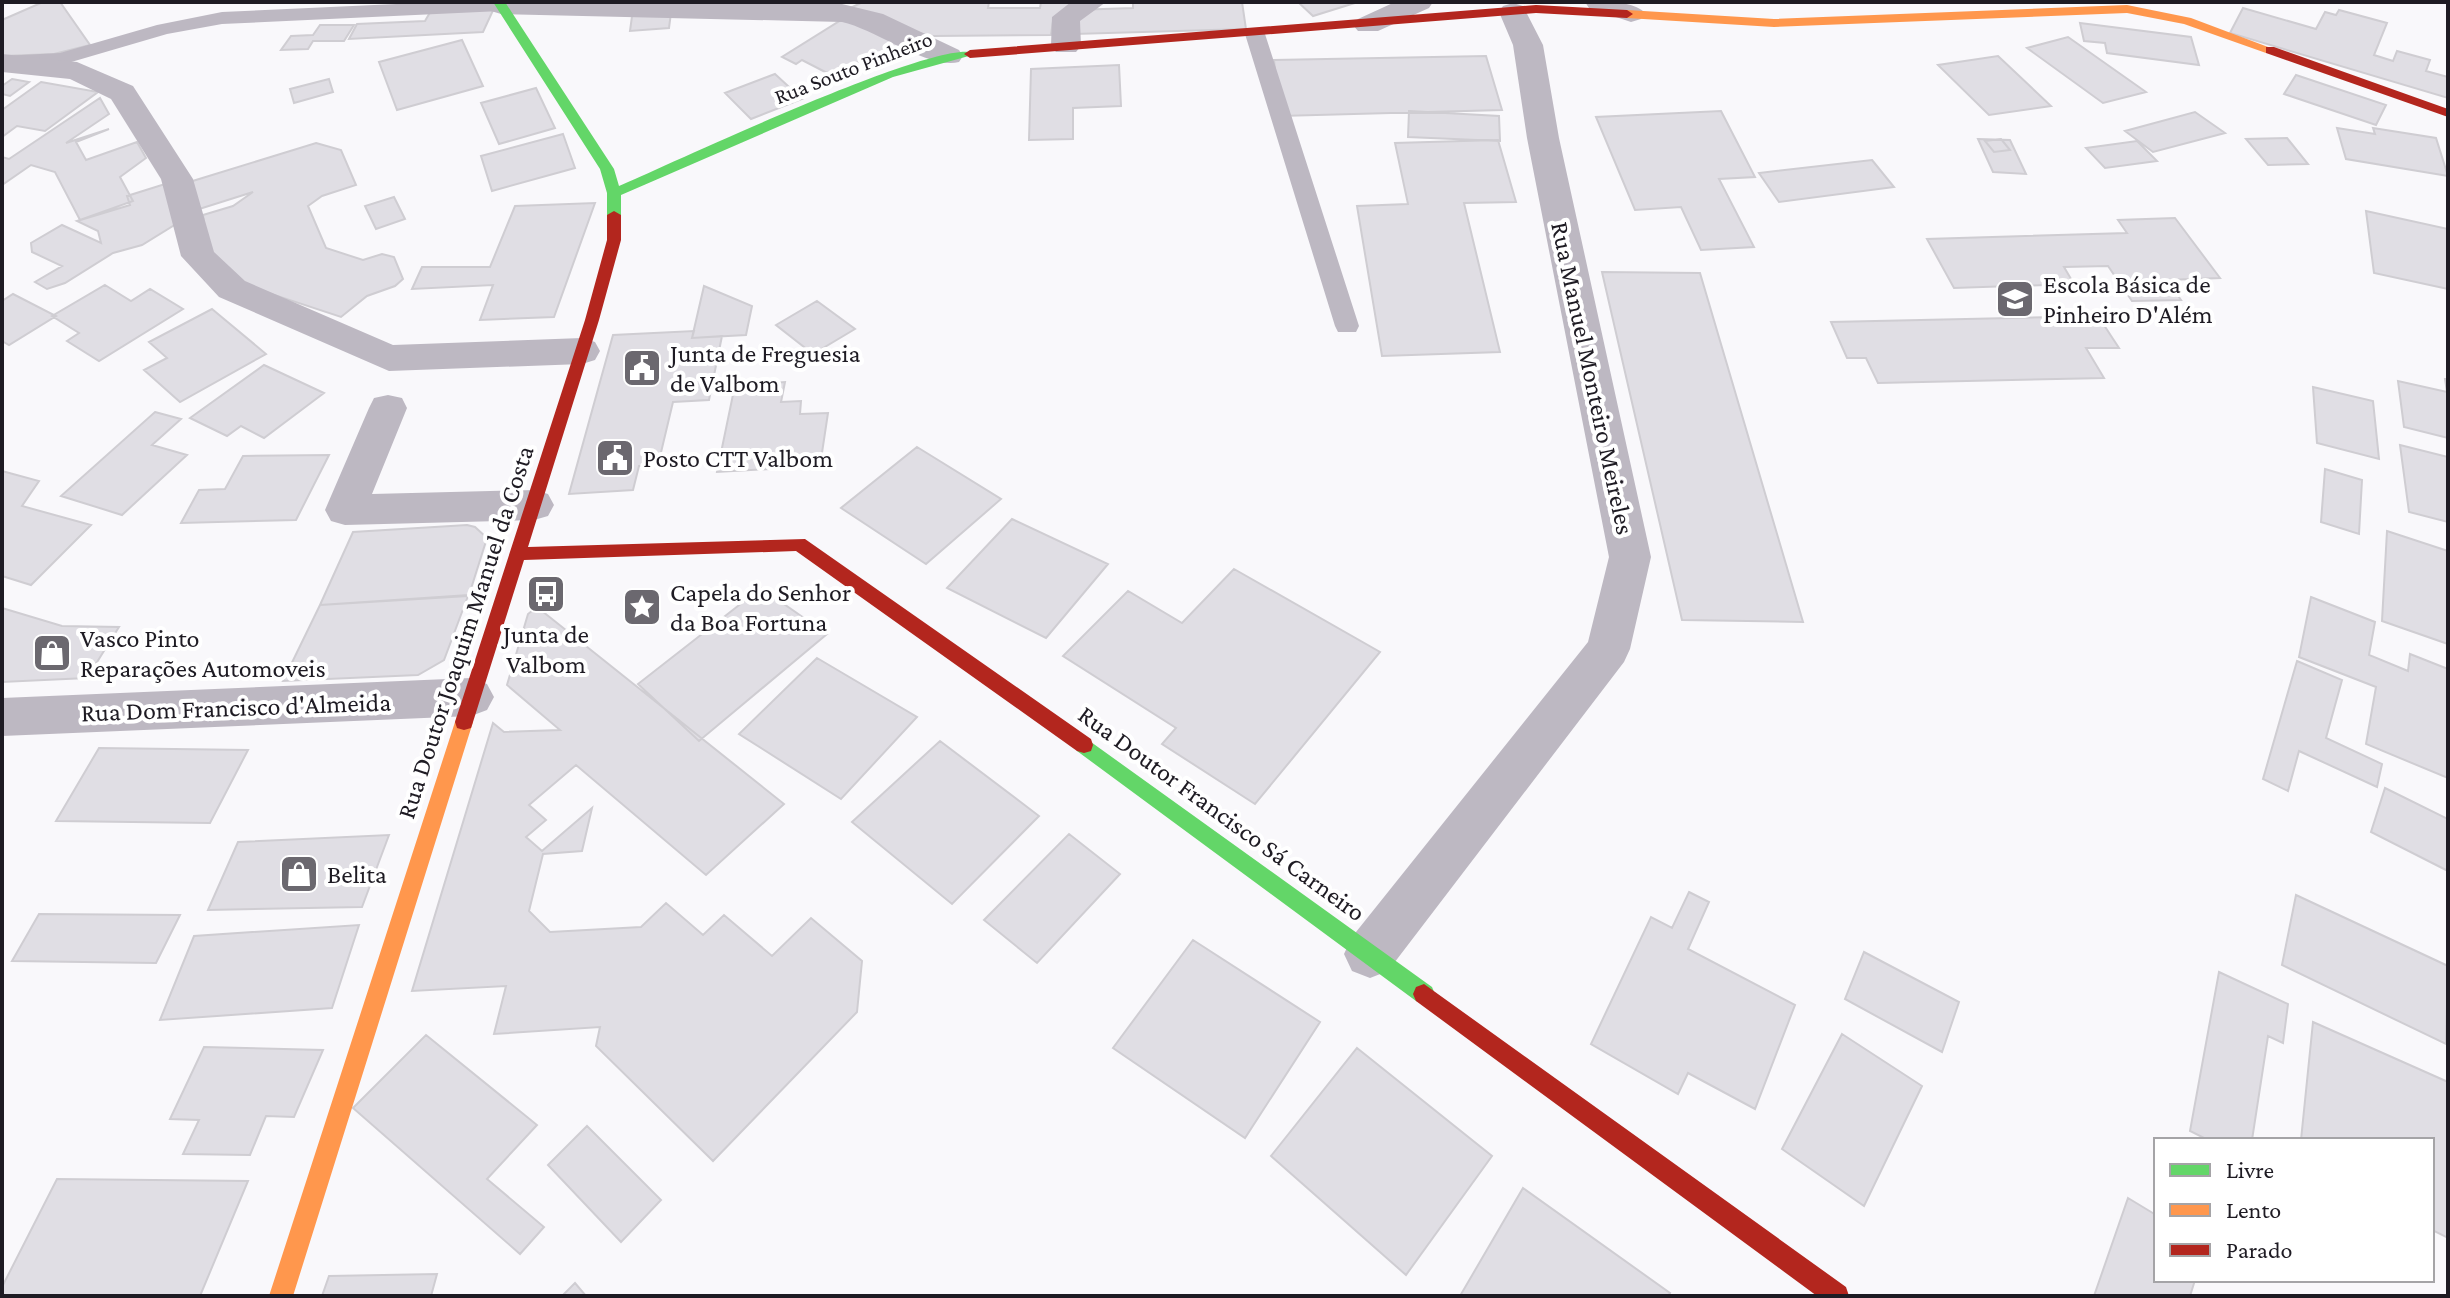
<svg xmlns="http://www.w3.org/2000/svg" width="2450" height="1298" viewBox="0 0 2450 1298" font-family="'Crimson Pro',serif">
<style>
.building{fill:#e0dee4;stroke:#cfcdd2;stroke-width:2}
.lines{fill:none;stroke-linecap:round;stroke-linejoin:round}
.lane{fill:#bdb8c2;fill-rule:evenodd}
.street{fill:#bdb8c2;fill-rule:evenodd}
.fast{fill:#63d668;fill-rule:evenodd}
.slow{fill:#ff974d;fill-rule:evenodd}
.jam{fill:#b3261e;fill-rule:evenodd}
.labels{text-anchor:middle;stroke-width:8;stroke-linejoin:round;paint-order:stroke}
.far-street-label{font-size:22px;fill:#1e1b23;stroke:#fff}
.poi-label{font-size:26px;fill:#1e1b23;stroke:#fff;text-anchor:start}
.street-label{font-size:26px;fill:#1e1b23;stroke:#fff}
</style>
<rect width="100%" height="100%" fill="#f9f8fb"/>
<path class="building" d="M43,2H60L90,45L54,54L2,56V20Z
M863,2H989L988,8H1040L1041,2H1087L1053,21L1051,35L933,36L884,26L850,8Z
M1133,2H1242L1246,29L1074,34V10L1133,8Z
M1298,2H1358L1313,16Z
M672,5L669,28L630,31L633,9Z
M495,6L483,32L349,39L357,24L425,21L432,9Z
M2243,8L2316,29L2325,12L2336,15L2339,10L2387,23L2374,55L2393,61L2397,51L2430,60L2426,71L2448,77V98L2230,33Z
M846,17L911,49L882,66L866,58L833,76L802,60L796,64L782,57Z
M2080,23L2191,37L2199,65L2107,53L2105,43L2084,41Z
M320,25H354L344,41H313L308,49L281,50L291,36L313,35Z
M2068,37L2146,92L2103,103L2027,48Z
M462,40L483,86L397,110L379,62Z
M1486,56L1502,110L1280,116L1274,60Z
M1998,56L2051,106L1989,115L1938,65Z
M1119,65L1121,106L1073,108V139L1029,140L1031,69Z
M775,74L802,99L751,119L725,93Z
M2296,75L2386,105L2376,125L2284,94Z
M12,79L29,82L10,96L2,94V86Z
M329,79L333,92L294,103L290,89Z
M41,82L98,92L45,131L17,126L2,137V110Z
M536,88L555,128L499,144L481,103Z
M100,98L109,114L66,143L109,129L76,142L86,160L137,142L146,158L120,177L133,201L80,220L55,172L31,165L2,185V157L9,159Z
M1409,111L1499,116L1500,141L1408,137Z
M1721,111L1755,177L1719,179L1754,247L1701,250L1681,207L1635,210L1596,117Z
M2195,112L2225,133L2153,152L2125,131Z
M2337,128L2375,134L2373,128L2436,138L2448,176L2346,159Z
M563,134L575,168L492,191L481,156Z
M2287,138L2308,164L2268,165L2246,139Z
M1978,139L2010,140L2026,174L1993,172Z
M2001,139L2010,150L1994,152L1985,141Z
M1498,140L1516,202L1464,203L1500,352L1382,356L1357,206L1408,204L1395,143Z
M2137,141L2157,161L2105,168L2086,148Z
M316,143L341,150L356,185L322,196L308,206L326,248L363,260L382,254L394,257L403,279L395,286L367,296L341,317L211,274L203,215L233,206L253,192L193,211L183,184Z
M1872,160L1894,187L1779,202L1759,173Z
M165,184L176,224L142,245L113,253L65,283L47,289L35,282L62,266L32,252L31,243L62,225L101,243L98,231L77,221L130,205L127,196Z
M394,197L405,219L376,229L365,206Z
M595,203L554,317L480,320L493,285L412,289L422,267H490L515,206Z
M2366,211L2448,229V289L2374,273Z
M2175,218L2220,278L2167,280L2181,300L2132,301L2108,266L2064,267L2074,284L1954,288L1927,239L2127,233L2118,220Z
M1602,272L1700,273L1803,622L1682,620Z
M105,285L131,301L150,289L183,309L99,361L67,341L79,333L52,316Z
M704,286L752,306L746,335L692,338Z
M13,294L56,316L9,345L2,341V301Z
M817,301L855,329L813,354L776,325Z
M212,309L266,354L180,402L144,370L167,358L149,342Z
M2098,316L2119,348H2086L2104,378L1878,383L1866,358H1847L1831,322Z
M694,331L692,338L722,336L709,400L673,402L658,465L639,466L633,490L569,494L613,335Z
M264,365L324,393L264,438L241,426L227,436L190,418Z
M2445,379H2448V438L2404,427L2398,381L2447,392Z
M785,382L781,402L801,401L800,414L828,413L820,466L717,472L735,385Z
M2313,387L2373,401L2379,459L2317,443Z
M155,412L181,419L152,445L187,455L122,515L61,496Z
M2400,445L2448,457V522L2409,512Z
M917,447L1001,499L926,564L841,508Z
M329,455L296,520L181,523L199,490L225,489L243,456Z
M2325,469L2362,480L2359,534L2321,522Z
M2,471L39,481L22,506L91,525L31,585L2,576Z
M1012,519L1108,564L1046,638L947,588Z
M467,525L475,527L487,538L469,595L320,605L353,532Z
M2387,531L2448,551V644L2382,621Z
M1234,569L1380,652L1255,804L1162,744L1176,728L1063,656L1128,591L1182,623Z
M761,588L827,634L699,741L638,684Z
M468,596L444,660L418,675L283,681L320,605Z
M2311,597L2375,622L2369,655L2408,671L2410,654L2448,669V778L2366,744L2376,687L2299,657Z
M537,607L784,804L706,875L576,765L529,805L546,820L526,837L542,851L592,808L582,851L543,854L529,911L550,932L641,927L666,903L703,935L724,915L772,956L811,918L862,961L857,1012L713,1161L596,1046L600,1027L494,1034L506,986L412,991L493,723L504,732L560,730L507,685L528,614Z
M2,608L62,626L119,627L87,678L2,682Z
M817,658L917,717L841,799L739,734Z
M2297,661L2342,680L2326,738L2382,764L2377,787L2299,751L2288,791L2263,779Z
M940,741L1039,816L952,904L852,822Z
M99,748L248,750L210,823L56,821Z
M2385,788L2448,819V871L2371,832Z
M1069,834L1120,874L1037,963L984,920Z
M389,835L362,907L208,910L238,842Z
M1689,892L1709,902L1688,949L1795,1005L1755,1109L1688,1073L1678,1094L1591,1044L1651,917L1672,928Z
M2296,895L2448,966L2446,1044L2282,965Z
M39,914L180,915L156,963L12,961Z
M359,925L332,1008L160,1020L194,936Z
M1193,940L1320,1022L1245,1138L1113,1048Z
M1864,952L1959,1002L1942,1052L1845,999Z
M2219,972L2288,1004L2283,1043L2268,1036L2252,1140H2208L2190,1131Z
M2313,1022L2448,1082V1238L2432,1230V1140H2301Z
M1842,1034L1922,1086L1864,1206L1782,1149Z
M426,1035L537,1125L487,1179L544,1227L520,1254L353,1108Z
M204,1047L323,1050L294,1117L266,1116L250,1155L183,1154L199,1120L170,1119Z
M1357,1048L1492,1156L1406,1275L1271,1156Z
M587,1126L661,1200L621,1242L548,1165Z
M57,1179L248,1181L200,1296H2V1287Z
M1523,1188L1670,1293L1668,1296H1460Z
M2128,1198L2156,1215V1280H2195L2190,1296H2094Z
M437,1274L431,1296H322L329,1276Z
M575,1283L586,1296H562Z"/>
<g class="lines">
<path class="lane" d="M440,2H509L511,5L501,11L222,24L167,34L61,65L2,68V56L60,53L157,25L222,12Z
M1255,28L1265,34L1359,326L1356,332H1338L1335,326L1245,34Z"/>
<path class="street" d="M489,2L842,4L883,14L959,50L963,56L959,62C929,70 875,29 842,22L501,14L491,11Z
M1071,2H1106L1080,21L1081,46L1076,52H1056L1051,46L1052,17Z
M1395,2H1433L1429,8L1378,31H1358L1353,25L1358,19Z
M1585,2C1603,2 1634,0 1645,13L1641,19L1631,22L1589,8Z
M1513,3L1523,6L1543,45L1559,138L1651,557L1630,649L1624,662L1388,971L1370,978L1352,971L1344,954L1352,937L1588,642L1609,557L1527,138L1513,45L1499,12L1503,6Z
M2,54L77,62L133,86L193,179L214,252L245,281L393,345L582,338L595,342L600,351L595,360L582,364L389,371L219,297L181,256L161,179L111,99L70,79L2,72Z
M388,395L402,398L407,408L372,494L534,490L548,494L554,505L548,516L534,520L345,525L331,521L325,510L369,408L374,398Z
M471,678L487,684L494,697L487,710L471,716L2,736V698Z"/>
<path class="fast" d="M493,2H505L614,169L619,186C666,166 947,33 976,54L893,77L621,195V215L614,219L607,215V193L600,169Z
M1084,737L1432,987L1435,994L1432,1001L1424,1004L1416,1001L1077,751L1075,745L1077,739Z"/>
<path class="slow" d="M2127,5L2191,18L2276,50L2266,53L2184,24L2127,13L1774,27L1627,18L1621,14L1627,10L1774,19Z
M464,714L471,716L473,722L293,1296H269L455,722L457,716Z"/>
<path class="jam" d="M1536,5L1627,10L1633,14L1627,18L1536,13L970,58L964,54L970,50Z
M2266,47H2274L2448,109V117L2266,53Z
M614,211L621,215V240L599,320L528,547L805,539L1091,739L1093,745L1091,751L1084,753L1077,751L796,551L524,560L473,722L471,728L464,730L457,728L455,722L585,320L607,240V215Z
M1424,984L1846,1287L1849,1296H1817L1416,1001L1413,994L1416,987Z"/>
</g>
<defs>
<symbol id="school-square" viewBox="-11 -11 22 22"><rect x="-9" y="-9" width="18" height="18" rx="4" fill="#6b686f" stroke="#fff"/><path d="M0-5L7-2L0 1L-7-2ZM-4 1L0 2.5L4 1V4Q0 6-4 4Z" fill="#fff"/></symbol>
<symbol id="civic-square" viewBox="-11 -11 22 22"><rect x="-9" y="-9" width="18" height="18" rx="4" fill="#6b686f" stroke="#fff"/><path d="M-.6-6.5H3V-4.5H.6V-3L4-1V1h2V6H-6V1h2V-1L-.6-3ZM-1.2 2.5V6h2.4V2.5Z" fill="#fff"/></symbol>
<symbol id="bus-square" viewBox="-11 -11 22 22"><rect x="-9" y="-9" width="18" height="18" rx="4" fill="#6b686f" stroke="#fff"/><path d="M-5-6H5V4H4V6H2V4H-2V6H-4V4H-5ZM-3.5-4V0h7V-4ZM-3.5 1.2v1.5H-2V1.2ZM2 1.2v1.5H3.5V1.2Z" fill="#fff"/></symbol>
<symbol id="sight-square" viewBox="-11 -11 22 22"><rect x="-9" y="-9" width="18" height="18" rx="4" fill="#6b686f" stroke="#fff"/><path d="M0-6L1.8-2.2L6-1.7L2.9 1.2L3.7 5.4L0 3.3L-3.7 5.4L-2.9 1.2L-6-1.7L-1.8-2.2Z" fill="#fff"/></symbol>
<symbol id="shop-square" viewBox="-11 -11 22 22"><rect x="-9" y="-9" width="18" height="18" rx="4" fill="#6b686f" stroke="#fff"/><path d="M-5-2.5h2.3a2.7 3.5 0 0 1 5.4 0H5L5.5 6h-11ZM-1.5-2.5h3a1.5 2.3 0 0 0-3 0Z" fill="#fff"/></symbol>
</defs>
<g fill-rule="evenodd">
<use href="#school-square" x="1993" y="277" width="44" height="44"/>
<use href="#civic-square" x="620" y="346" width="44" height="44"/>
<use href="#civic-square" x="593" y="436" width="44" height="44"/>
<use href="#bus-square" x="524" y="572" width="44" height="44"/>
<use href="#sight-square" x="620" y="585" width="44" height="44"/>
<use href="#shop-square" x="30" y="631" width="44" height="44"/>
<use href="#shop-square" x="277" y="852" width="44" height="44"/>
</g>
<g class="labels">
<g class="far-street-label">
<text transform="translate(853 67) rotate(-21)" y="8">Rua Souto Pinheiro</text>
</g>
<g class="poi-label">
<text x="2043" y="293">Escola Básica de<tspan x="2043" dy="30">Pinheiro D'Além</tspan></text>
<text x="670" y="362">Junta de Freguesia<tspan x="670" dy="30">de Valbom</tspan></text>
<text x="643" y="467">Posto CTT Valbom</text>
<text x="670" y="601">Capela do Senhor<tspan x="670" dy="30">da Boa Fortuna</tspan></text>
<text x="546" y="643" text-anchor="middle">Junta de<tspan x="546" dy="30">Valbom</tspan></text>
<text x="80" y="647">Vasco Pinto<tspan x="80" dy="30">Reparações Automoveis</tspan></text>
<text x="327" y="883">Belita</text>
</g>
<g class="street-label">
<text transform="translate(1593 378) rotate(78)" y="9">Rua Manuel Monteiro Meireles</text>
<text transform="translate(465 632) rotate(-72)" y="9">Rua Doutor Joaquim Manuel da Costa</text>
<text transform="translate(236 707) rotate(-2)" y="9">Rua Dom Francisco d'Almeida</text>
<text transform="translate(1222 813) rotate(36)" y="9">Rua Doutor Francisco Sá Carneiro</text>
</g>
</g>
<rect width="2450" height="1298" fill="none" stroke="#1e1b23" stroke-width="8"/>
<rect x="2154" y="1138" width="280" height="144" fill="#ffffff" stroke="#a5a4a7" stroke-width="2"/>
<rect x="2170" y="1164" width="40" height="12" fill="#63d668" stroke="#a5a4a7" stroke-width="2"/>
<text x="2226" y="1178" font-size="24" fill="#1e1b23">Livre</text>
<rect x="2170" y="1204" width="40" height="12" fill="#ff974d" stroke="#a5a4a7" stroke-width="2"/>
<text x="2226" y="1218" font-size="24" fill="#1e1b23">Lento</text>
<rect x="2170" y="1244" width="40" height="12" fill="#b3261e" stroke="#a5a4a7" stroke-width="2"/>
<text x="2226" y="1258" font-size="24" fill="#1e1b23">Parado</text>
</svg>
